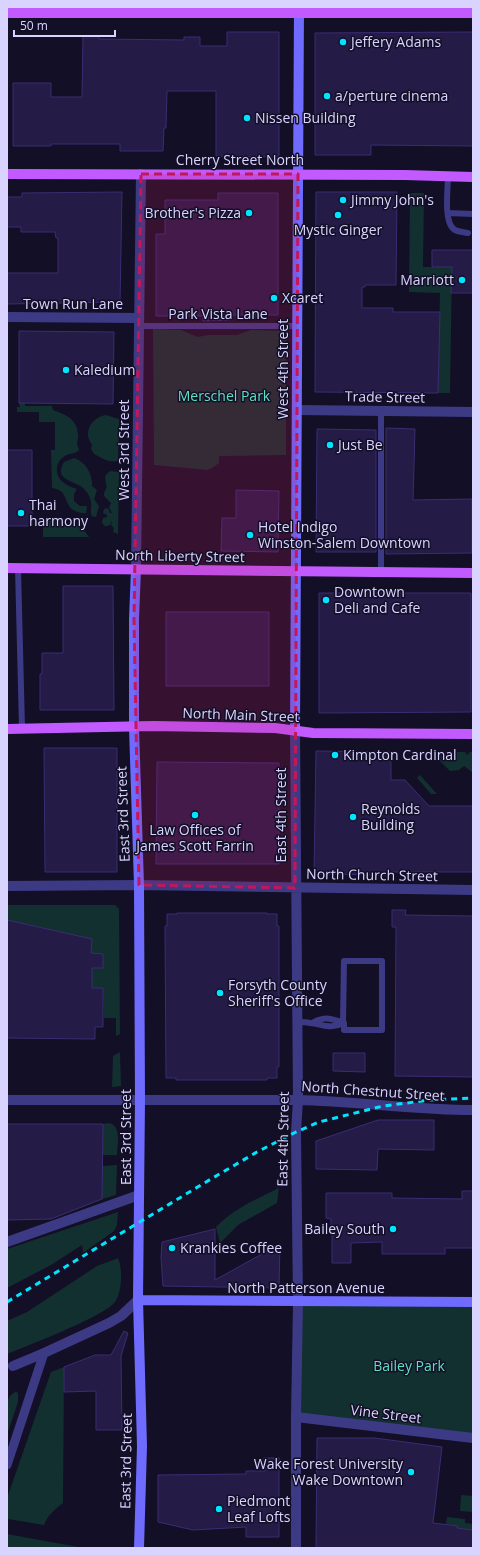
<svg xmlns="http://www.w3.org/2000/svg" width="480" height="1555" viewBox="0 0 480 1555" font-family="'Open Sans',sans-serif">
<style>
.green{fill:#12302f}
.building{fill:#241b47;stroke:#3b2d73}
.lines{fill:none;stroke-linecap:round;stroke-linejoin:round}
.service{stroke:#3d3a85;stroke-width:6}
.pedestrian{stroke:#3d3a85;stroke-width:9}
.minor{stroke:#3d3a85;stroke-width:10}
.tertiary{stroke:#3d3a85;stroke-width:10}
.secondary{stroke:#6f6bff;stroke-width:10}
.primary{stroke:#c25bff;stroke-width:10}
.rail{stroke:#00e5ff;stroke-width:3;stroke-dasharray:6 5;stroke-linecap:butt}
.marked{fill:#c2185b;fill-opacity:0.2;stroke:#c2185b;stroke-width:3;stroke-dasharray:8 5;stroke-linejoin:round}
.poi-dot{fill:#00e5ff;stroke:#130f26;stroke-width:1.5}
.labels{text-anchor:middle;stroke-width:3;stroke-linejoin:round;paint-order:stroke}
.poi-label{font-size:14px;fill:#d9d4ff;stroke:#130f26;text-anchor:start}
.street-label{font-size:14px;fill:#d9d4ff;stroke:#130f26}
.park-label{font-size:14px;fill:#5fe0c0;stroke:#130f26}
</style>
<rect width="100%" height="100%" fill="#130f26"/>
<path class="green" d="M410,193H424L423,267H452L450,393H438L440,293L409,292Z
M153,329L181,330L198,337L208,335H237L251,330L286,331V455L219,456V463L212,468L207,470L154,465Z
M19,403H25V406H52L53,410C66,415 77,418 78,435C79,438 77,441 77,444C77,446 79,448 79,450C76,454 70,453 65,456C55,461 54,476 63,482C67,486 72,487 77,489L74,494V501L80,506H87L86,513C59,513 73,490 52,488L51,450H55V422H39V412H17V407H20Z
M106,415L119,419L118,461C108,463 102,458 94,454L91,449L92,445C82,432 92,417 106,415Z
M74,458C85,461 93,474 92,486L97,490L94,499L99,506L96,517L92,516C90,513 91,511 91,507C92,501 89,494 85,490C78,480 52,482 64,462Z
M110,471L119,472L118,534L113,532L114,528L111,525L112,520L110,525L107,526H104L102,522L103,518L107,517V515L103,513L104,509L108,508L110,513H112L109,507L111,503L104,496V493L107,486L106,484L105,476Z
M43,519L59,520L65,523L76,525L84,530L89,537H43Z
M436,752H447L450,755L452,752H465L467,755L470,752H473V773L464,766L459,770L450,771L433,754Z
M420,775L437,794H431L417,778Z
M7,905H115L119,909L120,1034L116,1036V1018H104L103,988H92V968H103V954L91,953L92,939L7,920Z
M120,1052L121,1086L112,1087L113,1056Z
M110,1123C122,1128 117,1144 117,1155H102L103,1124Z
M117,1165L116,1195L102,1199V1166Z
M279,1188L277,1203L238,1225L220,1243L216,1227C233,1209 257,1199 279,1188Z
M118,1212L117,1225L114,1231L83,1253L82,1245L51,1265L7,1288V1249Z
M118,1258C123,1269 122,1292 115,1302C105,1316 27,1346 7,1354V1321L27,1312L97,1266Z
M298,1302H473V1438L296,1417Z
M64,1367L63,1503C54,1510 48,1515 44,1525L8,1519L7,1498L51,1372Z
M16,1391L18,1394V1402L7,1435V1402L10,1396Z
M461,1495L473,1496V1512L460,1511Z
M447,1517L465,1519V1523L473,1524V1530L457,1528V1526L446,1524Z
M7,1534L84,1548H7Z"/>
<path class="building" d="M227,32H279V157L216,156V91H167L166,128H164L163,151H120V144H51V146H13V83H51V97H82L83,36H99V39L184,40V37H200V46H227Z
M473,32V146L371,145V155H315V33Z
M122,192L120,302L7,304V273H58V238H56L55,232H21V227H7V197H22V193Z
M316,192H397L396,285H365V287H362V308H393V312H440L438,393L315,392Z
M218,193H278V315H231V320L203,321V316H156V234H165V200H218Z
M432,250H473V293H451L452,267H432Z
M19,331L114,332L113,404L19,403Z
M386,428L415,429L413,500L472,499V553L386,554Z
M317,429L376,430V552H316Z
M7,450H32V526H7Z
M236,490L279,491L278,552L221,551L222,518H236Z
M63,586H113L114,710H40V674H42V653H63Z
M319,593H471V712L319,713Z
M166,612H269V686H166Z
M44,748H117V872H45Z
M316,751L391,752V780H405L429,806H473V872H390V875L314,874Z
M157,762L279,763V864H156Z
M392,910H406L405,915L473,916V1077L395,1076L396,927H392Z
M177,913H267V914H277V926H279V1067H277V1078H267V1080H176V1078H166L165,926H167V914H177Z
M7,920L92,939L91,953L103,954V968H92V988H103V1027H95V1039L7,1038Z
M333,1053H365V1072L333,1071Z
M378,1120H434V1150L378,1149L377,1170L316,1169V1141Z
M7,1124H103L102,1199L51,1219L7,1220Z
M462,1191H473V1248H445V1254H382V1242L351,1243V1263H332V1225H331V1219L326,1218V1193H392V1198L462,1199Z
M215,1229V1280L280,1244L279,1288L163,1286L161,1258L162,1242Z
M124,1331L128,1333L121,1356L122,1430H96V1391L64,1392V1367L95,1355H111Z
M317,1438H375L442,1447L433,1523L458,1526L457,1528L473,1530V1548H316Z
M264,1458H279V1537H246V1527L193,1530L158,1522V1475L246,1474V1471H265Z"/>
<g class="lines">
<path class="service" d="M448,176C448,188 443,224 455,230C459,232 464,232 468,233
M448,213L473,214
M138,326H297
M18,568L22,728
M381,572V411
M297,1022C301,1022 306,1022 310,1023C323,1024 330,1030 343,1023
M312,1023C325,1015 332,1019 344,1023V1030H382V961H344L343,1023"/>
<path class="pedestrian" d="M7,1465L44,1353"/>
<path class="minor" d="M7,317L138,318
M298,1100C356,1101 414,1110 473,1110
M7,1242L139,1195
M13,1366L44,1353L109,1323L121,1316L138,1300
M296,1417L473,1438"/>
<path class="tertiary" d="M297,410L473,412
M136,569L141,174
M295,730L298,1100L296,1132L298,1302L296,1417V1548
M7,886L139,885L473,890
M7,1100H298"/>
<path class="secondary" d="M136,569L134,619V727L139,885L140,1100L138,1300L142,1446L139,1548
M295,730L299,7
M138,1300L473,1302"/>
<path class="primary" d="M7,13H473
M7,174L405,175L473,177
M7,568L473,573
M7,729L153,726L275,728L313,733L473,734"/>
<path class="rail" d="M7,1302L211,1179L257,1152L296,1132L319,1122L383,1106L430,1100L473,1098"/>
</g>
<path class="marked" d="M141,174H298L295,888L139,885L134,619Z"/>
<g class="poi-dot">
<circle cx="343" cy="42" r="4"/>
<circle cx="327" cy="96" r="4"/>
<circle cx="247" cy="118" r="4"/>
<circle cx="343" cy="200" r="4"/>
<circle cx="249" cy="213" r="4"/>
<circle cx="338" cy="215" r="4"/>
<circle cx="462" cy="280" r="4"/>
<circle cx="274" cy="298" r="4"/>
<circle cx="66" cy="370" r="4"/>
<circle cx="330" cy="445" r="4"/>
<circle cx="21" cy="513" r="4"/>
<circle cx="250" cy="535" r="4"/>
<circle cx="326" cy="600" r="4"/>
<circle cx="335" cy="755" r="4"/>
<circle cx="195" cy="815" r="4"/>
<circle cx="353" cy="817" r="4"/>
<circle cx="220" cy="993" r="4"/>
<circle cx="393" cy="1229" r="4"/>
<circle cx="172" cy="1248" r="4"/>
<circle cx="411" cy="1472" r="4"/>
<circle cx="219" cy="1509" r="4"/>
</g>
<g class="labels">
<g class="poi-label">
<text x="351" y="47">Jeffery Adams</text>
<text x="335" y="101">a/perture cinema</text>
<text x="255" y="123">Nissen Building</text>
<text x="351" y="205">Jimmy John's</text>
<text x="241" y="218" text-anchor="end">Brother's Pizza</text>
<text x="338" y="235" text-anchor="middle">Mystic Ginger</text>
<text x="454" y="285" text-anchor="end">Marriott</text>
<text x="282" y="303">Xcaret</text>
<text x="74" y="375">Kaledium</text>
<text x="338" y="450">Just Be</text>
<text x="29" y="510">Thai<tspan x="29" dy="16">harmony</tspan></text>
<text x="258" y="532">Hotel Indigo<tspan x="258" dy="16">Winston-Salem Downtown</tspan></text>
<text x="334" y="597">Downtown<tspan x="334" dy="16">Deli and Cafe</tspan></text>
<text x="343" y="760">Kimpton Cardinal</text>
<text x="361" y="814">Reynolds<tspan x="361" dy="16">Building</tspan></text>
<text x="195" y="835" text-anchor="middle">Law Offices of<tspan x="195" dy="16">James Scott Farrin</tspan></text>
<text x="228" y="990">Forsyth County<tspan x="228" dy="16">Sheriff's Office</tspan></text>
<text x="385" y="1234" text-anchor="end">Bailey South</text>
<text x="180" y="1253">Krankies Coffee</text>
<text x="403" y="1469" text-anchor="end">Wake Forest University<tspan x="403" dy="16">Wake Downtown</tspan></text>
<text x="227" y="1506">Piedmont<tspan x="227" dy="16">Leaf Lofts</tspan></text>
</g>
<g class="street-label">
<text x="240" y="165">Cherry Street North</text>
<text x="73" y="309">Town Run Lane</text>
<text x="218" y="319">Park Vista Lane</text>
<text transform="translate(283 369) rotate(-90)" y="5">West 4th Street</text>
<text transform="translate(385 397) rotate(1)" y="5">Trade Street</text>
<text transform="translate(124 450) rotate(-90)" y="5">West 3rd Street</text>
<text transform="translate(180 556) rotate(1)" y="5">North Liberty Street</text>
<text transform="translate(241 715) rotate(2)" y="5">North Main Street</text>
<text transform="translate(123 814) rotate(-92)" y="5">East 3rd Street</text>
<text transform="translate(281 815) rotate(-90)" y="5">East 4th Street</text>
<text transform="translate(372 875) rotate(1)" y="5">North Church Street</text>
<text transform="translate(373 1091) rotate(4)" y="5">North Chestnut Street</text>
<text transform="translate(126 1137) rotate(-90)" y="5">East 3rd Street</text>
<text transform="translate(283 1139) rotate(-89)" y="5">East 4th Street</text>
<text x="306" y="1293">North Patterson Avenue</text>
<text transform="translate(386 1414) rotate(7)" y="5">Vine Street</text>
<text transform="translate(126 1461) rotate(-89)" y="5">East 3rd Street</text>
</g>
<g class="park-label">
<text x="224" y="401">Merschel Park</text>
<text x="409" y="1371">Bailey Park</text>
</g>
</g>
<rect width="480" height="1555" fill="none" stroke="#d9d4ff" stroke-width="16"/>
<path d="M14 30v6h101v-6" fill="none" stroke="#d9d4ff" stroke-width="2"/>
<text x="20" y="30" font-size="12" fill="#d9d4ff" stroke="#130f26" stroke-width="3" paint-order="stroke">50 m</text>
</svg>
